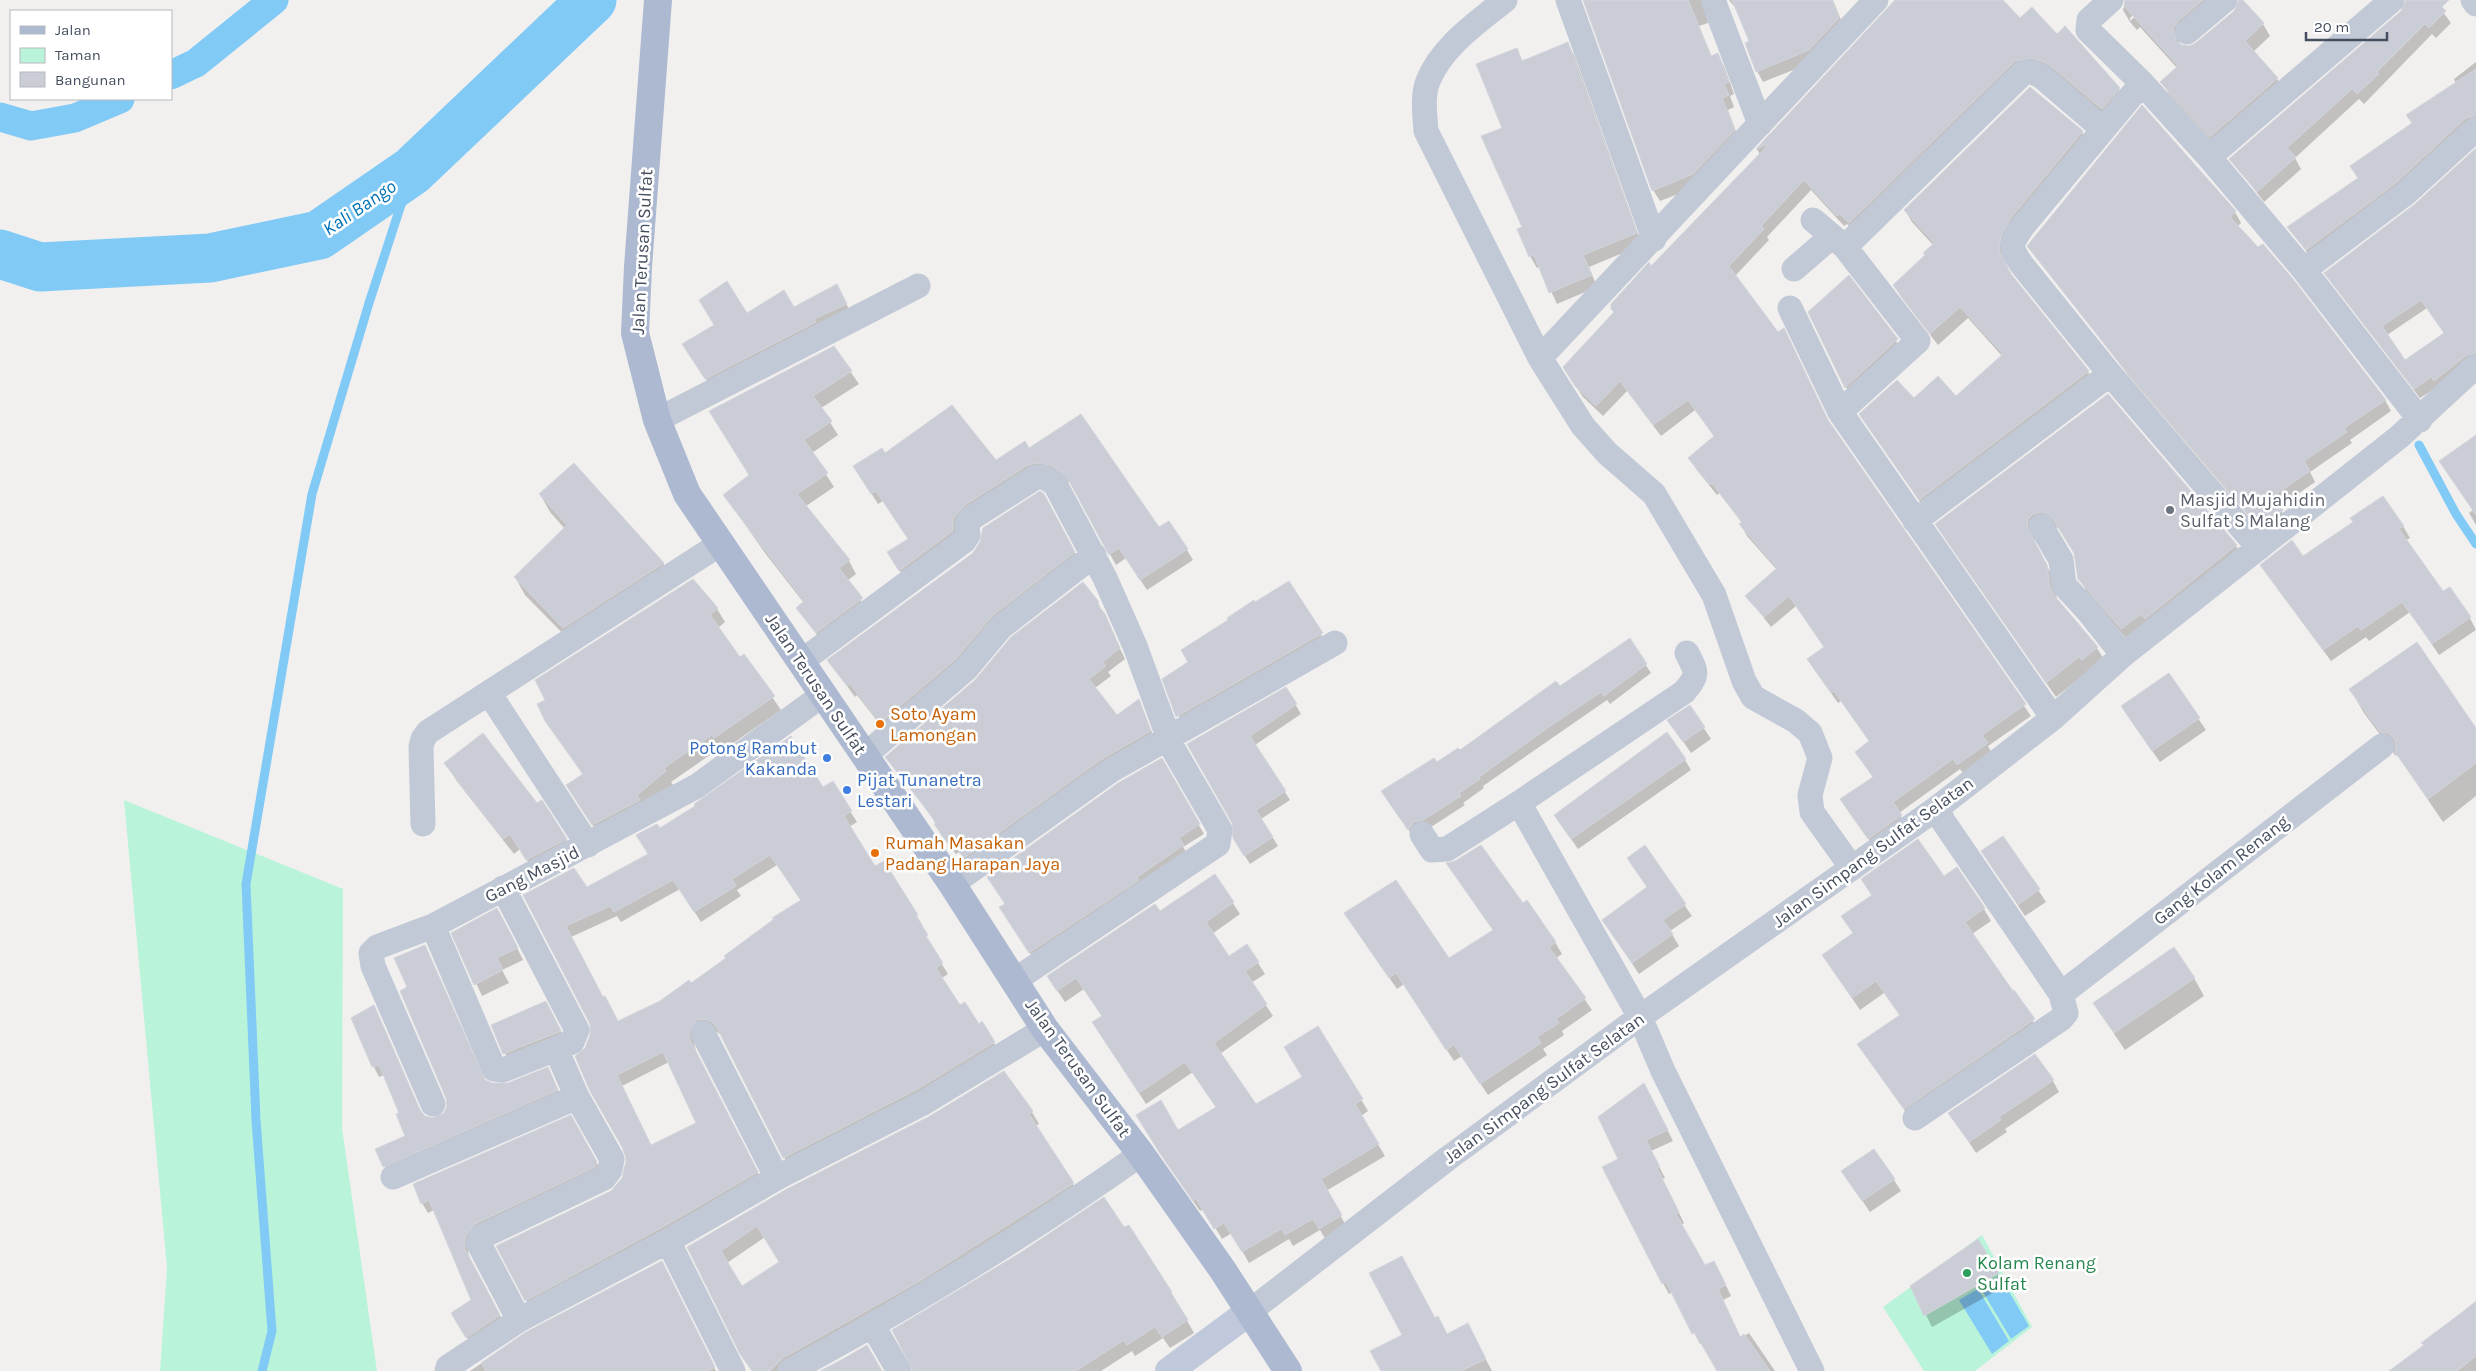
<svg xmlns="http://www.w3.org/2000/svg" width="2476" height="1371" viewBox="0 0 2476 1371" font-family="Karla,sans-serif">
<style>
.green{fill:#b9f4da}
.water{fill:#82caf6}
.shadow{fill:#0003;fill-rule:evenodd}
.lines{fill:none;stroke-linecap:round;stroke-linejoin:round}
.stream{stroke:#82caf6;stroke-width:9}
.canal{stroke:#82caf6;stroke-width:29}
.river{stroke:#82caf6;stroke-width:49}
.building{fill:#cbcdd6;stroke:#d3d4dc;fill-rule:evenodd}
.street{stroke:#c2c9d6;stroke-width:25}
.secondary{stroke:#c0c8db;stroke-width:28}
.primary{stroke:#acb9d1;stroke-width:28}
.worship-dot{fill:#6b7280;stroke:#fff;stroke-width:2}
.food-dot{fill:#e8710a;stroke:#fff;stroke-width:2}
.shop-dot{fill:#3f7fe0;stroke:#fff;stroke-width:2}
.leisure-dot{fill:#2e9e5b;stroke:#fff;stroke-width:2}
.labels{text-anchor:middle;stroke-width:5;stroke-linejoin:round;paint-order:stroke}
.street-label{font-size:18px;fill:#454f5f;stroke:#fff}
.worship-label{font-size:18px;fill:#5b616d;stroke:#fff;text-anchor:start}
.food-label{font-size:18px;fill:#c56008;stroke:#fff;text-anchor:start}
.shop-label{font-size:18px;fill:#366cbe;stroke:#fff;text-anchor:end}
.leisure-label{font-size:18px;fill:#27864d;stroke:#fff;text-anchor:start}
.water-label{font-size:19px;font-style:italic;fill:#0072b8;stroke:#fff}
</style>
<rect width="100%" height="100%" fill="#f2f0ef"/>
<path class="green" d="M124,800L343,889L342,1128L377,1371H160L167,1268Z
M1982,1235L2032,1327L1975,1371H1924L1883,1307Z"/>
<path class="water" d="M2000,1276L2029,1326L2011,1339L1980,1287Z
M1978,1289L2009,1341L1992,1354L1959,1300Z"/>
<path class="shadow" d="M1585,0H1712L1705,10L1708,23L1699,26L1712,57L1717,55L1724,66L1734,94L1730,96L1734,107L1728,110L1740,142L1699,186L1660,201L1653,190Z
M1729,0H1833L1845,30L1816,61L1763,82L1757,71L1750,42L1738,11Z
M1898,0H2001L2020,20L2057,35L2118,88L2125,99L2108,119L2039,68L1856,233L1847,224L1844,226L1811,190L1767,237L1769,240L1735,276L1831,426L2031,716L1988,746L1993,755L1964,775L1960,769L1899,813L1907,827L1876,849L1848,811L1874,778L1856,752L1870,741L1841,701L1838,703L1815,670L1825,648L1796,606L1771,627L1747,596L1777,570L1747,536L1741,525L1742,523L1719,493L1717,495L1696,469L1690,458L1715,437L1695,410L1661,436L1627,391L1603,416L1583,397L1570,378L1615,313L1612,309L1760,155L1757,149Z
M2126,0H2224L2179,40L2180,46L2190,47L2236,11L2241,0L2263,24L2270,36L2253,52L2277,79L2284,91L2218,148L2169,94L2162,82L2177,68L2140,27L2137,30L2130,22L2123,10ZM2137,11L2139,13L2130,21V18Z
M2406,0H2434L2451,23L2436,38L2432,34L2364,104L2359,99L2295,158L2301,169L2264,202L2231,159L2403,11Z
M1567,43L1574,55L1642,245L1589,267L1597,287L1557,304L1540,267L1537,268L1530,256L1503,128L1516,49L1523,62Z
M2476,62V125L2312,259L2289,228L2359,179L2456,84L2454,79Z
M2030,88L2082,132L2089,144L2005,260L2009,274L2088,372L2095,384L1926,511L1861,414L1914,400L1956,398L2002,356L1968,318L1938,345L1901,297L1894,285L1926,256L1933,245L1912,222L1905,210Z
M2142,107L2235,212L2241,223L2237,227L2385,400L2391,411L2350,440L2352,443L2310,472L2315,482L2279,507L2288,522L2268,538L2129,376L2029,246Z
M2476,150V363L2420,398L2331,282ZM2427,308L2445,334L2405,362L2387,335Z
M1848,277L1904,352L1852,399L1809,312Z
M843,297L852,316L713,390L691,356L747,315L793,308Z
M833,347L859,384L821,408L838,435L812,453L834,487L806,506L849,561L856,574L847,581L869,612L824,645L798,608L804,603L765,553L725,496L750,476Z
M2108,395L2236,546L2245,560L2130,643L2088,594L2079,578L2075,553L2063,534L2058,528L2050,526L2036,534L2034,542L2055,581L2057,601L2097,648L2106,663L2089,671L2056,697L1945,539Z
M2476,437V525L2469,513L2473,510Z
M1029,449L1159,529L1187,550L1193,560L1147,590L1126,558L1116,565L1070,483L1058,475L959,530L906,581L895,563L909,540L883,501L878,504L861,477L885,454L996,462Z
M573,465L663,563L674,581L574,645L525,595L515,577L565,529L550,512L540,494Z
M1051,508L1081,564L888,735L857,695L855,697L829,661Z
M2354,522L2403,526L2410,538L2406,540L2443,593L2470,618L2476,630L2439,655L2410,612L2369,641L2366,637L2331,661L2269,577L2302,558Z
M693,580L717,609L725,622L718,628L740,659L744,656L781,710L722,751L720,748L671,782L673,785L601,838L575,798L583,775L546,721V701Z
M1288,583L1328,646L1184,728L1164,680L1189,663L1255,604Z
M1098,603L1125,659L1108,672L1111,676L1095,688L1117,717L1139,701L1156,742L970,867L959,852L956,854L941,835L931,815L887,757Z
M1629,640L1651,673L1610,704L1607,700L1483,786L1484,788L1463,803L1465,805L1414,838L1388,800L1437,764L1559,688Z
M2168,675L2206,730L2160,762L2129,718Z
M1286,689L1301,714L1255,745L1290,800L1261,819L1278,846L1250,864L1240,848L1234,822L1188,744Z
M2350,689L2476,730V796L2443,822L2398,756L2395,755L2364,713Z
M1690,707L1711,739L1691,753L1669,721Z
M1161,760L1204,834L1183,847L1188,855L1036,962L1006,917V904Z
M1685,760L1691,770L1578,849L1562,826Z
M446,763L566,839L575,856L537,876L520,849L514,854L456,780Z
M832,783L857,822L849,827L875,868L884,863L923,926L921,927L931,947L948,974L942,978L960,1006L978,1025L982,1023L1000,1053L790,1168L722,1035L711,1029L702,1031L694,1043L696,1051L763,1183L532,1310L526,1300L623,1179L627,1161L586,1048L592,1035L591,1023L524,895L586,889L649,855L659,829L823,789ZM777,865L801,901L691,985L660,1003L618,1022L603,999L571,937L617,916L621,922L680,889L701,922L741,896L737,890ZM669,1062L697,1123L651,1146L622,1086Z
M2003,837L2046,902L2025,916L1989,863Z
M1644,847L1692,916L1670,931L1679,946L1639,974L1603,920L1648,888L1628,858Z
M1448,864L1522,905L1555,942L1562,954L1556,958L1592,1010L1562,1031L1564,1035L1543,1049L1547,1055L1488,1095L1462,1056L1454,1061L1404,984L1397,989L1346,914L1449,959L1494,931Z
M1215,876L1240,914L1212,934L1229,958L1258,963L1265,974L1251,983L1273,1016L1220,1054L1256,1106L1303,1078L1318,1028L1368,1111L1361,1116L1385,1156L1326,1191L1347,1227L1326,1240L1320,1230L1293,1246L1289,1239L1249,1263L1232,1233L1222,1239L1204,1209L1200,1211L1167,1164L1138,1115L1177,1131L1217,1108L1193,1072L1146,1104L1100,1034L1103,1017L1084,989L1065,1002L1048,977L1160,913Z
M1944,878L1984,909L1991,921L1972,934L2041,1033L1912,1121L1859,1045L1900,1016L1884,993L1860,1010L1823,955L1854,935L1843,916L1872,896L1862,880Z
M504,921L523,960L502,970L509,983L482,996L453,933Z
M425,947L486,1082L492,1085H508L548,1069L563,1100L390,1177L377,1150L407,1137L401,1114L384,1075L379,1077L374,1067L353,1018L374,1007L422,1115L432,1120L445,1114L448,1106L447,1098L408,988Z
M2194,978L2204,996L2125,1050L2094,1004Z
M552,1014L567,1043L511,1066L492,1025Z
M1003,1073L1032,1112L1039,1124L1035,1126L1080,1195L789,1371H753L689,1247L930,1117ZM765,1237L780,1262L741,1288L727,1263Z
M2053,1081L2059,1092L2005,1129L2007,1132L1976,1153L1950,1113Z
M1650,1095L1673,1141L1651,1151L1665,1178L1662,1179L1684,1223L1681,1225L1704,1267L1720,1273L1731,1296L1723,1300L1741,1338L1749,1333L1775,1371H1731L1702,1343L1700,1344L1673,1292L1669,1294L1663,1283L1619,1160Z
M570,1117L602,1172L474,1239L468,1251L470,1259L505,1325L472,1346L453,1314L473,1301L434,1210L428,1213L422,1203Z
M1894,1180L1901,1191L1870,1212L1850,1183Z
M1124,1229L1171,1292L1194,1333L1170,1348L1163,1338L1135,1356L1132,1351L1101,1371H914Z
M1977,1241L2005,1286L1932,1327L1912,1287Z
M666,1271L716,1371H470L527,1333Z
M2476,1301V1371H2391L2425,1346L2423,1343Z
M1435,1319L1447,1335L1475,1339L1492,1371H1382Z"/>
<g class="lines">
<path class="stream" d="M2419,445L2456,514L2476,544
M262,1371L272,1331L256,1120L246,884L312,494L369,303L412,171"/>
<path class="canal" d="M171,75L196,63L274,0
M0,117L31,126L75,118L120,99"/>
<path class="river" d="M0,254L40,267L210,258L319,235L412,171L592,0"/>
</g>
<path class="building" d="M1583,0H1688L1711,56L1718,53L1729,82L1724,84L1729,95L1722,98L1735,130L1693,174L1652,191Z
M1732,0H1832L1839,18L1809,50L1756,72L1745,43L1749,41Z
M1895,0H2003L2020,18L2032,7L2057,34L2065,26L2120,88L2102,109L2047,63L2032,58L2015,61L1849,223L1840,214L1837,216L1804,180L1761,226L1764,229L1729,266L1778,332L1784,328L1828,420L2026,704L1982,735L1988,743L1957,765L1953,759L1893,802L1902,815L1868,839L1840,799L1873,777L1855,752L1869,741L1834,691L1831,693L1807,659L1824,647L1789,596L1764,617L1745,596L1777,568L1739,524L1742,522L1712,483L1710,485L1688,458L1714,436L1688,400L1653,425L1620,381L1596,406L1575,386L1563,367L1614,312L1611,309V304L1649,262L1651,266L1769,144L1756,149Z
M2125,0H2203L2178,21L2173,28L2176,41L2182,45L2189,46L2196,43L2234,11L2239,0H2243L2264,23L2245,41L2278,78L2210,137L2160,82L2178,66L2124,6Z
M2406,0H2449L2442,7L2446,11L2429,28L2425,24L2377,72L2379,74L2357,94L2352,89L2287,148L2296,157L2257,192L2229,159L2401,11Z
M1568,42L1637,233L1583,255L1592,275L1549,293L1534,255L1529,257L1517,229L1522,227L1481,136L1502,128L1476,64L1517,48L1522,61Z
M2476,69V115L2466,118L2397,182L2306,250L2287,227L2358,178L2350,166L2412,123L2406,115Z
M2030,87L2083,131L2011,218L2001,236L1999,251L2011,274L2089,371L1919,500L1859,414L1897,380L1914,398L1938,376L1956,396L2003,354L1960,307L1930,334L1893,285L1925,255L1923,253L1934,243L1904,210Z
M2142,105L2236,211L2230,217L2258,247L2263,244L2293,279L2386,400L2344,428L2347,432L2304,461L2310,471L2273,496L2283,510L2261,528L2121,365L2027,246Z
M2476,148V352L2467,355L2434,381L2431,377L2414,389L2324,273L2415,204ZM2421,300L2444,333L2405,360L2382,326Z
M1849,275L1898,339L1845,388L1808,312Z
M727,281L747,313L784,290L794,307L837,284L847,304L814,319L816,322L705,379L682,344L714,325L699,300Z
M834,346L852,371L813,396L832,421L804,440L828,473L797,494L850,560L839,568L863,598L816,633L796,608L804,601L723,495L749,475L709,411Z
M2108,394L2237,545L2145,619L2141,614L2121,629L2078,579L2074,553L2053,519L2048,514L2041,512L2033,514L2028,519L2027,527L2047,565L2050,587L2053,594L2098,647L2082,660L2079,657L2046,683L1935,524Z
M952,405L996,460L1025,441L1029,448L1081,414L1159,527L1169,521L1188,549L1140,580L1119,548L1109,555L1067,477L1051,465L1036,463L1028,465L965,505L953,519V531L899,571L887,552L908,539L876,491L871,494L853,466L882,448L885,453Z
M2476,435V515L2439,461Z
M574,463L664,563L563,628L514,577L567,525L539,494Z
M1040,491L1044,494L1075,552L992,616L956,659L880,723L850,684L847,686L827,660L973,553L980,542L983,528Z
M2383,496L2404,526L2399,529L2443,591L2450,587L2471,617L2432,644L2402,602L2361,630L2358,626L2323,650L2260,565L2292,540L2303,556L2353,522L2350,518Z
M693,579L718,608L710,615L740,657L744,654L775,696L714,738L712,735L664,768L666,771L637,795L640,800L592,825L566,785L583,774L545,721L537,704L545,700L535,680Z
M1289,581L1323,633L1176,717L1162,679L1188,662L1181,650L1228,620L1227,618L1254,600L1255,602Z
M1083,582L1099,602L1097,604L1105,614L1120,648L1103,662L1106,666L1089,679L1117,715L1139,699L1151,731L1102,759L964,858L952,843L949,845L934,824L936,823L923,805L885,757L975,680L1011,637Z
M1630,638L1647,664L1604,696L1601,692L1549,727L1479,777L1480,779L1459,793L1461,796L1423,820L1414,822L1408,830L1381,791L1434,758L1437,762L1458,748L1460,750L1556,681L1560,686Z
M2417,642L2476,728V763L2428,799L2395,752L2396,745L2394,738L2388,733L2380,732L2349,689Z
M2169,673L2200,718L2152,751L2121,706Z
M1286,687L1297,704L1250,736L1286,791L1256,810L1273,837L1244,856L1233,838L1232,823L1187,744Z
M1690,705L1705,727L1683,742L1667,720Z
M1667,732L1686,759L1571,839L1554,815Z
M483,733L537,803L542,800L567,839L526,860L510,834L503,839L444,763Z
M791,736L823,787L833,781L852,811L844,816L875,866L884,861L918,915L916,916L928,935L926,936L943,963L936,968L960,1005L965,1002L979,1024L982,1021L995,1042L916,1090L783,1158L716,1026L711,1021L704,1019L696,1020L689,1032L690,1040L758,1172L661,1228L525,1301L496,1246L611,1191L622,1178L626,1161L625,1152L590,1091L575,1056L585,1048L590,1035V1024L523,895L574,868L587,887L648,854L636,835L657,824L660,828L695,806L694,804ZM770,855L801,900L772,918L774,919L724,956L726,958L691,983L689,980L660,1001L618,1021L605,996L603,997L566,926L610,906L614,912L673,880L694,912L736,886L732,879ZM663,1052L696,1123L651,1145L617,1075Z
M1162,758L1200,824L1179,838L1184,845L1137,877L1139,880L1029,953L999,907L1005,904L987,877L1118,783Z
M2003,836L2040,889L2018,905L1981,851Z
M1918,839L1944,876L1957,867L1985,908L1965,922L2013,991L2014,990L2035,1019L1904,1109L1857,1044L1900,1015L1876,981L1852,998L1822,955L1853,933L1841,916L1872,895L1861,879Z
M1481,845L1523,903L1527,900L1556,942L1549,947L1586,998L1556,1019L1559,1023L1537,1037L1541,1043L1480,1084L1454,1045L1446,1050L1396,973L1389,978L1344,913L1396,880L1449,958L1493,930L1446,863L1455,861Z
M1645,845L1686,904L1663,920L1673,934L1632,963L1602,920L1647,887L1627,858Z
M1215,874L1234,902L1206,922L1229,956L1247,944L1259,962L1245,971L1267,1004L1214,1043L1256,1104L1302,1077L1284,1047L1318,1026L1363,1099L1355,1104L1379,1144L1321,1179L1342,1215L1319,1229L1313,1219L1285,1235L1281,1229L1242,1252L1224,1223L1214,1229L1196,1199L1193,1201L1159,1152L1136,1115L1161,1100L1178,1130L1216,1107L1185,1062L1139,1093L1092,1022L1102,1016L1076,978L1057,991L1047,976L1155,904L1160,911Z
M497,908L518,948L497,958L503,970L474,985L451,933Z
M425,945L485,1080L492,1083H508L548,1067L558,1090L383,1167L375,1149L405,1136L396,1114L399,1113L379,1065L372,1067L351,1018L374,1005L420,1110L425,1116L432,1118L444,1113L447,1106L446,1098L400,991L407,987L394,958Z
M2174,947L2195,978L2114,1033L2093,1003Z
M546,1001L561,1031L503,1054L491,1025Z
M2035,1054L2054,1080L1999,1117L2001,1120L1969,1142L1948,1113Z
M1004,1071L1033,1111L1029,1114L1074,1183L918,1282L783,1358L770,1371H752L740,1354L687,1247L787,1189L930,1116ZM757,1226L779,1262L742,1286L721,1251Z
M1644,1083L1668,1130L1646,1140L1660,1167L1657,1168L1679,1212L1676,1214L1705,1265L1714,1261L1726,1285L1718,1289L1740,1337L1744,1334L1770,1371H1717L1695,1333L1692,1334L1666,1282L1662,1284L1602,1167L1618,1159L1598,1117Z
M571,1115L597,1162L595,1167L475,1224L466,1235L464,1241L465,1249L500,1315L466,1338L451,1313L471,1300L429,1200L421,1204L413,1184Z
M1874,1149L1895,1179L1862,1201L1841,1171Z
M1104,1197L1124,1227L1129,1225L1172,1292L1171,1293L1188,1320L1162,1337L1155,1327L1127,1345L1124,1340L1076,1371H913L892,1330L1020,1253Z
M1978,1239L1999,1273L1924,1316L1910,1286Z
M1402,1256L1435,1318L1438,1316L1447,1334L1468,1323L1486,1359L1461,1371H1381L1370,1351L1402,1335L1369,1273Z
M662,1261L715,1367L708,1371H486L481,1363L526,1332Z
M2476,1302V1356L2457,1371H2389L2424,1345L2421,1343Z
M867,1345L882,1371H820L843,1359Z"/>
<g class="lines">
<path class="street" d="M1505,0C1477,23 1442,46 1428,81C1422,96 1425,115 1426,131L1540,358
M1568,0L1654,239
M1713,0L1760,124
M2111,0L2089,20L2088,30L2142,83L2209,157L2304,270L2420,420
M2473,0L2476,4
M2187,32L2225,0
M2142,83L2023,226C2010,245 2009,246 2022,265L2110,374L2259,548
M2209,157L2392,0
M1813,220L1845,247L1918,341L1840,412
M1845,247L2024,72H2032L2041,76L2103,129
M1794,269L1832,236
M2304,270L2406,193L2476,129
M1790,308L1840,412L2053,718
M657,420L918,286
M1915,521L2110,374
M2041,526L2061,560L2064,585L2088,611L2123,655
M1687,653C1697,673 1699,674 1684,692L1519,803L1640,1017L1663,1071L1812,1371
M802,661L964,541L968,535L967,524L973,517L1036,477H1044L1055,484L1105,578L1135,646L1172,747L1220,830L1218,844L1015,980
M489,693L588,845
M864,756L966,669L1001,627L1094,555
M1937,808L1943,821L2061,994
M423,824L421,747L423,739L428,732L720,544
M1422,834L1432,850L1447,849L1519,803
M1852,868L1812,812L1810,795L1820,758L1810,733L1796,721L1753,697L1744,681L1714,595L1654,494L1607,453L1583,426L1540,358L1876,0
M952,884L1110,771L1335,643
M503,888L577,1030L572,1042L556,1049L577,1097L612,1159L610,1170L604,1178L481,1237L478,1242L519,1320
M433,926L494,1069L503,1070L556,1049
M703,1033L777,1178
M433,1104L373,966L371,953L377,947L433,926L697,786L824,694
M1915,1118L2061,1019L2066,1013L2061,994L2382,746
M393,1177L577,1097
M668,1241L733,1371
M1249,1312L1447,1159L1640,1017L1937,808L2053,718L2123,655L2399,437L2476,366
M873,1326L899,1371
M447,1371L448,1367L519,1320L668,1241L780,1176L923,1103L1045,1029
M790,1371C912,1305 1028,1234 1141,1154"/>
<path class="secondary" d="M1169,1371L1249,1312"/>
<path class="primary" d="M658,0L638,267L635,333L657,420L687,494L952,884L1045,1029L1141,1154L1222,1269L1288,1371"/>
</g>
<circle class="worship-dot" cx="2170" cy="510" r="5"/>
<g class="food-dot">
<circle cx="880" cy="724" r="5"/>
<circle cx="875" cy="853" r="5"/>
</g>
<g class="shop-dot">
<circle cx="827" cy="758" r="5"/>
<circle cx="847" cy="790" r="5"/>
</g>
<circle class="leisure-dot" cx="1967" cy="1273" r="5"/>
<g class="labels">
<g class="street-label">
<text transform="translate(642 252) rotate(-87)" y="6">Jalan Terusan Sulfat</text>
<text transform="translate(816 684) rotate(56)" y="6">Jalan Terusan Sulfat</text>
<text transform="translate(1873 852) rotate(-36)" y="6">Jalan Simpang Sulfat Selatan</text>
<text transform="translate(2221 870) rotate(-38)" y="6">Gang Kolam Renang</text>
<text transform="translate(532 874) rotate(-27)" y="6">Gang Masjid</text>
<text transform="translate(1078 1068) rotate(54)" y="6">Jalan Terusan Sulfat</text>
<text transform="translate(1544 1088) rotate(-36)" y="6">Jalan Simpang Sulfat Selatan</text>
</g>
<g class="worship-label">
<text x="2180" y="506">Masjid Mujahidin<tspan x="2180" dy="21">Sulfat S Malang</tspan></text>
</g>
<g class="food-label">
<text x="890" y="720">Soto Ayam<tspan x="890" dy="21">Lamongan</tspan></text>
<text x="885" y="849">Rumah Masakan<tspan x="885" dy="21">Padang Harapan Jaya</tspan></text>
</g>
<g class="shop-label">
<text x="817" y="754">Potong Rambut<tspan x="817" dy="21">Kakanda</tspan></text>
<text x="857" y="786" text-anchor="start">Pijat Tunanetra<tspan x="857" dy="21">Lestari</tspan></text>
</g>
<g class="leisure-label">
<text x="1977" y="1269">Kolam Renang<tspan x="1977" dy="21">Sulfat</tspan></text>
</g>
<g class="water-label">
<text transform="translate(359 207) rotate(-34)" y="7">Kali Bango</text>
</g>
</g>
<rect x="10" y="10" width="162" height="90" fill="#ffffff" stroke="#b5b9bf"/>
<rect x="20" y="26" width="25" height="8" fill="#acb9d1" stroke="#b5b9bf"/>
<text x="55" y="35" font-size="15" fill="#454f5f">Jalan</text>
<rect x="20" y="48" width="25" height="15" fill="#b9f4da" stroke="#b5b9bf"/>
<text x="55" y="60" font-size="15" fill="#454f5f">Taman</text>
<rect x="20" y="72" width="25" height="15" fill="#cbcdd6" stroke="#b5b9bf"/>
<text x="55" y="85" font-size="15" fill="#454f5f">Bangunan</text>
<path d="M2306 32v8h81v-8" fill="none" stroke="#454f5f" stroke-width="2.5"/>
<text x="2314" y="32" font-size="15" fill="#454f5f" stroke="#ffffff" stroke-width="4" paint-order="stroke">20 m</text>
</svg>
